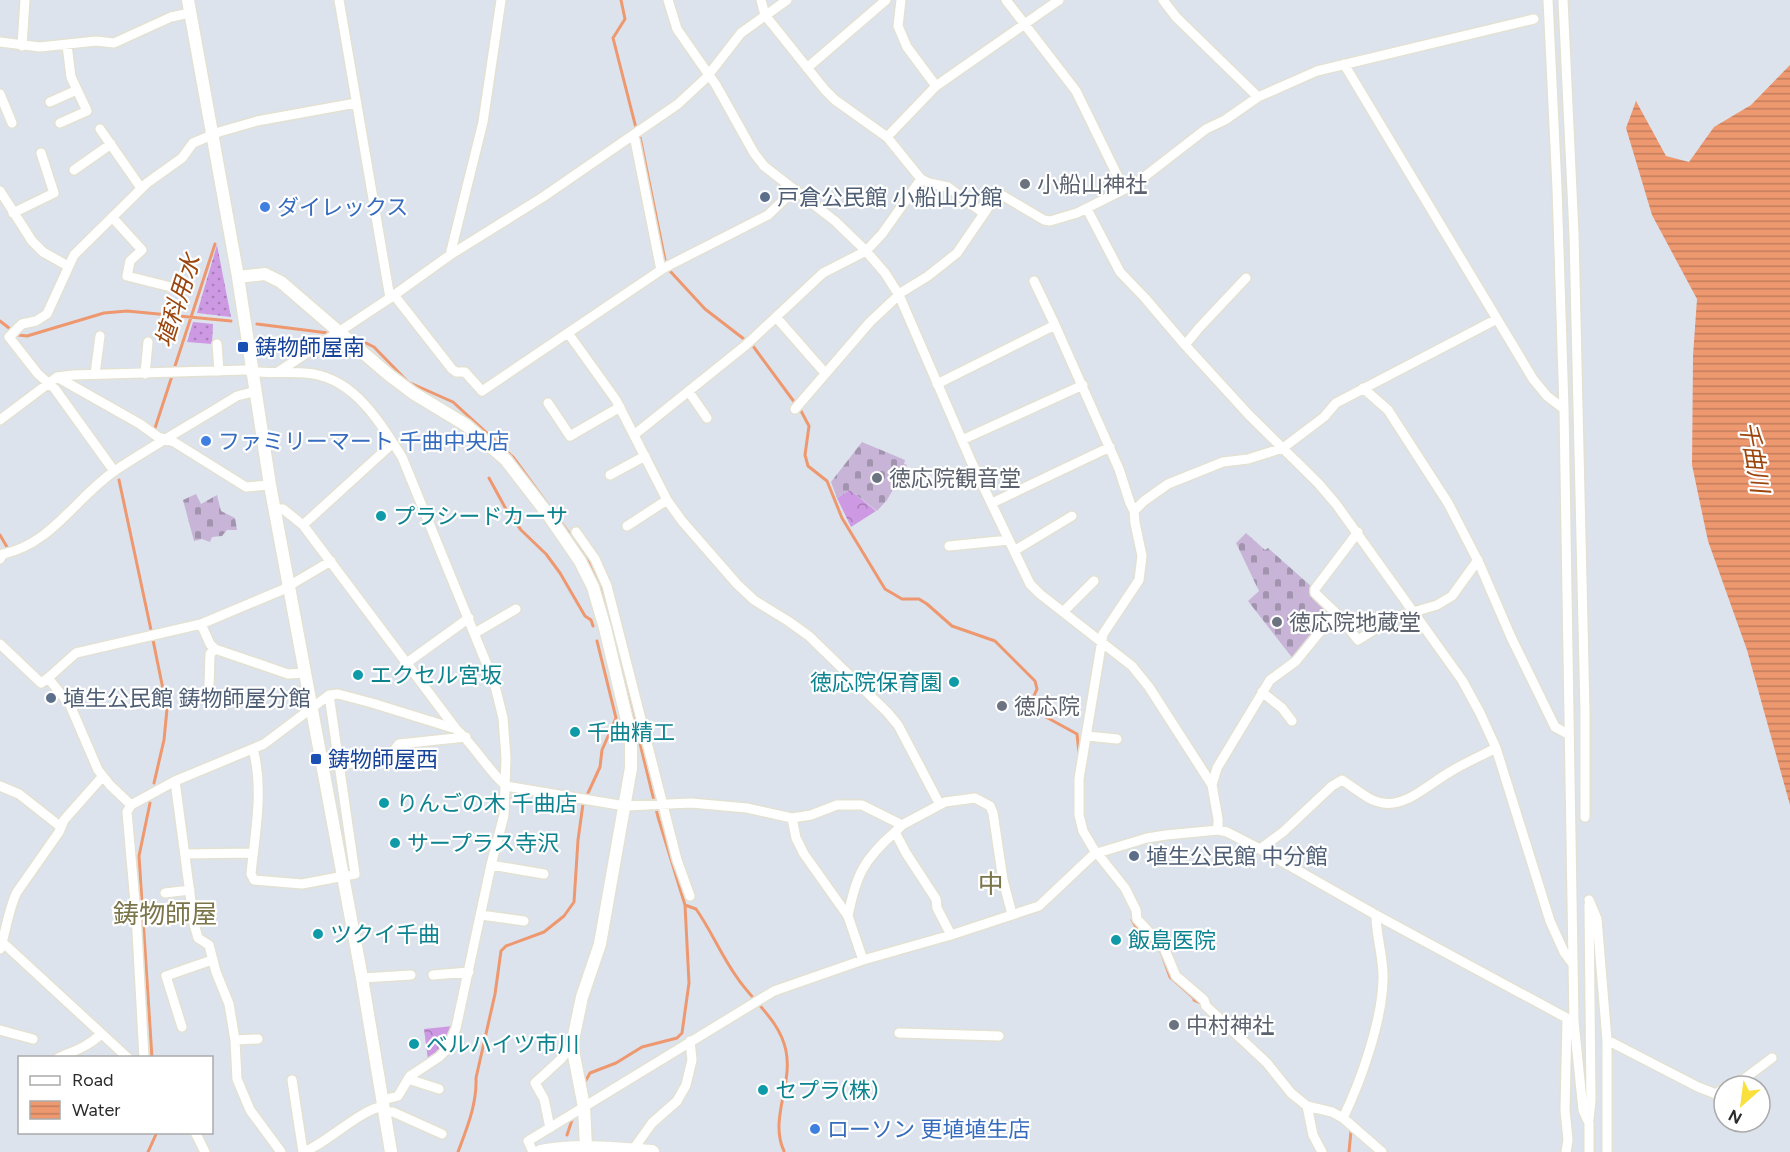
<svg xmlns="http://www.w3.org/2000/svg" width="1790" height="1152" viewBox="0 0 1790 1152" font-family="Figtree,'Noto Sans JP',sans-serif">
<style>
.grass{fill:url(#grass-dots)}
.forest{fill:url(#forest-crowns)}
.cemetery{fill:url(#cemetery-stones)}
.water{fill:url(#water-rules)}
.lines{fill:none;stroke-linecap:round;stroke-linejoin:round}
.stream{stroke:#ee9870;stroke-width:3}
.minor-casing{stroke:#e3e1d2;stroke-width:12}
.tertiary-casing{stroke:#e3e1d2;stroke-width:15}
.secondary-casing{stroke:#e3e1d2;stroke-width:16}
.minor{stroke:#fff;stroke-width:9}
.tertiary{stroke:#fff;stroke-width:12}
.secondary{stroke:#fff;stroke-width:14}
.worship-dot{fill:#6b7280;stroke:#fff;stroke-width:2}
.service-dot{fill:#5c6f8a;stroke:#fff;stroke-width:2}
.shop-dot{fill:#3f7fe0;stroke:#fff;stroke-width:2}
.transit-dot{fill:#1a4fb4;stroke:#fff;stroke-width:2}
.culture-dot{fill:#0f9aa8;stroke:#fff;stroke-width:2}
.labels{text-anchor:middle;stroke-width:4.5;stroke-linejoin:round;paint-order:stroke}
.worship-label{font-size:22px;fill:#5b616d;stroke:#fff;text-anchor:start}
.service-label{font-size:22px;fill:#4e5e75;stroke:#fff;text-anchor:start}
.shop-label{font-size:22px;fill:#366cbe;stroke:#fff;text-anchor:start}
.transit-label{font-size:22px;fill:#164399;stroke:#fff;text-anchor:start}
.culture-label{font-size:22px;fill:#0d838f;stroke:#fff;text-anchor:start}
.water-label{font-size:24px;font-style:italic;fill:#9b460e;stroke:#fff}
.quarter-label{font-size:26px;fill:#7b754b;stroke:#fff}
</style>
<defs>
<pattern id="grass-dots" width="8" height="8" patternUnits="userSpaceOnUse" patternTransform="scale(1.5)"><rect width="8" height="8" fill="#ce99e3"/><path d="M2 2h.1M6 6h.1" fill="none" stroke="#a77db8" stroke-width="1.8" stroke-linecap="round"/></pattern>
<pattern id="forest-crowns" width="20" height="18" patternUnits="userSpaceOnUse" patternTransform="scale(1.5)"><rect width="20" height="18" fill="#ce99e3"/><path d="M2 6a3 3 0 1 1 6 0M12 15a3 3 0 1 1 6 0" fill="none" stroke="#a77db8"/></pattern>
<pattern id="cemetery-stones" width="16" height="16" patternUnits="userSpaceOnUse" patternTransform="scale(1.5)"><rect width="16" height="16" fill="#c7b4d6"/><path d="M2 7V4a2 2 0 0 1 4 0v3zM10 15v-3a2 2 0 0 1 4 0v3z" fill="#a293ae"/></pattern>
<pattern id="water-rules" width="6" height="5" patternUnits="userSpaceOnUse" patternTransform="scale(1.5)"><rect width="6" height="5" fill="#ee9870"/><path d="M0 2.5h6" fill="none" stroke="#c17c5c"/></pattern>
</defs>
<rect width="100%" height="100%" fill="#dde3ec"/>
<path class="grass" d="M217,245L231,317L197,313Z
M193,322L213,324L212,344L187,342Z"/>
<path class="forest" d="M850,490L876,511L851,527L837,498Z
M453,1026L444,1046L428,1060L424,1029Z"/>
<path class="cemetery" d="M862,442L905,460L904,464L907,465L887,500L877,511L850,490L837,498L831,482Z
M196,494L201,504L217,495L221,511L235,518L237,530H227L222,536L212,537L210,542L202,539L194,541L183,500Z
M1246,533L1265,550L1268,548L1312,587L1331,612V616L1294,660L1248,601L1259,591L1236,543Z"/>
<path class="water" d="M1790,65V805L1747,650L1708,541L1692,465L1693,356L1697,299L1652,215L1626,128L1636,101L1666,156L1689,162L1714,127L1751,105Z"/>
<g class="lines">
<path class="stream" d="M621,0L625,19L613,38L636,128
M640,137L665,260L670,271L705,309L753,346L795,403
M0,321L18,335L27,336L104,313L127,311L231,321
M257,324L328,333
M354,337L374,347L408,382L453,402L513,457L590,562L601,584L658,817L685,905L689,983L682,1033L677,1038L642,1047L616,1063L590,1073L585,1082
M174,369L215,244
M800,409L809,426L805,455L808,466L827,481L842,518L885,589L902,599H919L927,604L952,626L995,641L1035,681L1037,689L1033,698L1046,717L1077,734L1079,753
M155,428L172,376
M489,478L507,511L521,530L546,554L560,573L585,616L591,620L593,626
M119,480L151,630
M0,535L7,547L5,552
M153,640L167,709L164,740L154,783
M150,803L139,856L152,1058
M685,905L696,909C711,930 721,955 736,976C753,1002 780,1020 786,1051C793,1084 769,1120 784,1151
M1132,920L1136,927L1160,949L1170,977L1194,998V1000L1201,1003
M567,1135L572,1120
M148,1152L157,1132
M458,1152C467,1128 477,1104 476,1078L495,994L501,951L506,946L544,932L564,916L574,902L578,840L583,804L600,767L602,750L616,718L597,641
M1349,1152L1351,1131"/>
<defs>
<path id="minor" d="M339,0L390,298
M668,0L677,29L716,85L754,153L764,166L835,221L866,251L885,273L899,295L971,461L1030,584L1040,594L1132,666L1149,687L1212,785L1218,819V830
M761,0L765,15L825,90L835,100L887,137L921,179L929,183L948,187L983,213
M901,0L898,26L907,47L936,86
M1006,0L1076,91L1124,189
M1163,0L1176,17L1258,97
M1548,0L1557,188L1564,409L1574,1022L1583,1110L1589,1123V1152
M1563,0L1574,234L1585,711V817
M0,42L40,47L96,41L114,43L171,17L190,13
M22,46L25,0
M1344,64L1533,379L1547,396L1564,409
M807,68L886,0
M0,94L12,123
M50,102L77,90
M60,123L87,111L71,77L67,45
M100,129L141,188
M634,135L661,270
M887,137L936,86L1059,0
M74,170L111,144
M0,191L32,241L43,252L68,266
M1087,209L1120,272L1145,298L1185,345
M13,213L54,193L41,153
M112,217L142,250L130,261L127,276L175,288
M450,255L483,122L501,0
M1246,278L1199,328L1185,345L1249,415L1318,483L1336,504L1462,680L1480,713L1496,748L1550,921L1564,952L1573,964
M1034,281L1055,325
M394,295L452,369L456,372H465L482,391L664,268L768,215L794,190
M776,317L825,373
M568,333L616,400L667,500L682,521L737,584L754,600L788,621L809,636L887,712L898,725L939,803
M217,344L219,371
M278,372L390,298L450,255L543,197L678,104L706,78L741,33L787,0
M95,374L100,336
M145,374L148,342
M57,377L140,424L158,437L174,442L246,487L270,485
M937,384L1055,325L1119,469L1130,503L1134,511L1135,523L1142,556L1139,580L1103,634L1079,779V815L1083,831L1093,848L1125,888L1136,910L1137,919L1164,948L1176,976L1204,1000L1206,1006L1267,1063L1291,1093L1307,1106L1332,1112L1343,1118L1382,1152
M1363,388L1388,410L1448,503L1479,563L1511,637L1555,727L1568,734
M689,392L707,418
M548,403L570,436L620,407
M795,409L870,322L902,292L928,276L957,253L996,196L1000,194L1044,220L1050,221L1077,213L1135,184L1206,129L1225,120L1258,97L1317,71L1534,19
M0,420L57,377L73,375L245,370C265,375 285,371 305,373C353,376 378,420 402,457L494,682L503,718L506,758L504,815L491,865L456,1028L447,1049L439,1057L410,1076L398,1096L383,1100
M634,435L746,345L823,273L866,251L882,234L921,179
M962,440L1083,385
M114,471L55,389L38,374L9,337L22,324L36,321L47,314L74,255L147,183L182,158L193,143L219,132L257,121L356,103
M610,475L645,456
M992,503L1110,447
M274,509H283L303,525L456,729C475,746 487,769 506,786L625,806L691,803L747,808L792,818L811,815L837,805H862L902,825L945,802L975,798L990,806L993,813L1003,880L1012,914
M1134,511L1144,501L1168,484L1223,462L1248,459L1283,448L1324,417L1336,403L1497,319
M303,525L393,443
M627,526L667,500
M576,532L595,559L607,586L677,860L690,896
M949,546L1009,540
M1014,551L1072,516
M0,559L3,554C52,544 77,496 116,470C155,444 197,421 237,396L256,391
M1063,612L1094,581
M1338,615L1358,640L1393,618L1437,605L1452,596L1478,560
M201,624L282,590L331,561
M475,633L516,609
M0,644L41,683L48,678L70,705L98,770L110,785L131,805
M408,662L469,618
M48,678L76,653L201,624L210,644L215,649L288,674L306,673
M209,686L210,654L215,649
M1262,692L1282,708L1292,721
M1087,736L1117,739
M253,749C264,789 255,833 251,874L254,880L302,884L355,874L329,695
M341,764L396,760L395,749L399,744L466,737
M175,781L194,924L198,938L209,945L216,972L229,1004L235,1040L237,1079L250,1110L281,1152
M1212,785L1217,768L1270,680L1296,661L1318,634L1338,615L1315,593V589L1358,532
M0,786L19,794L61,827
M792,818L796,838L804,854L848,916L863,960
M902,825L895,832L906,853L936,899L937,908L951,935
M1260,849L1283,832L1332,786L1342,780C1355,788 1368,801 1383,803C1407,807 1430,783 1450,772C1464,763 1481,756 1496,748
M185,854L253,853
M491,865L544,874
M165,893L190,890
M1589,900L1597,919L1607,1040L1698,1087L1716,1094L1724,1088
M1589,905L1591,1100L1589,1119
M481,915L524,921
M848,916C856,875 864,859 895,832
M0,940L128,1058
M0,949C6,931 9,907 17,892L59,832L64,820L103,776
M433,975L469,972
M362,978L411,975
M182,1027L166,976L212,960
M0,1030L33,1039
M899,1033L999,1036
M235,1040L258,1039
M58,1058C74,1051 89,1046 101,1034
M144,1058L136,914L127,812L131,805L175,781L264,744L329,695L338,694L372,703L456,729
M408,1079L439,1089
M292,1080L303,1152
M1728,1086L1744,1079L1772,1058
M1307,1106L1313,1135L1322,1152
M385,1112H393L442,1134
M1343,1118C1361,1081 1382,1021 1383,980C1384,958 1376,937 1376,915
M550,1128L544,1099L535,1083L561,1059L572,1045
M195,1132L205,1152
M632,1151L652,1123L677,1101L686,1085L692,1060L690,1041
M304,1152C330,1141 359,1110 384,1106
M533,1152L528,1141L774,991L863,960L951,935L1039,906L1094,854L1147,838L1166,835L1218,830L1227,832L1260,849L1376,915L1574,1022
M1566,1152L1568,1140L1565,1110L1567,1019
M1607,1152V1040"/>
<path id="tertiary" d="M188,0L238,277L270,485L362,978L391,1152
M238,277L265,274L281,282L389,375L413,393L466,425L506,460L547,513L580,561L593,587L605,628L627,720L631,743V768L600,944L582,997L572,1045L584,1107L586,1147"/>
<path id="secondary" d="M541,1152C578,1145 614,1149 652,1152"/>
</defs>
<use href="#minor" class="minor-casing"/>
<use href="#tertiary" class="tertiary-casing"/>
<use href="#secondary" class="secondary-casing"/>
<use href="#minor" class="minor"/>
<use href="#tertiary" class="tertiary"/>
<use href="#secondary" class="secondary"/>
</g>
<g class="worship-dot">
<circle cx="1025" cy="184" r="6"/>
<circle cx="877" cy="478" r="6"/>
<circle cx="1277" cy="622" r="6"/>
<circle cx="1002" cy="706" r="6"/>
<circle cx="1174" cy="1025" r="6"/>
</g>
<g class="service-dot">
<circle cx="765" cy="197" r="6"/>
<circle cx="51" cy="698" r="6"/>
<circle cx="1134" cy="856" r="6"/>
</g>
<g class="shop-dot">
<circle cx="265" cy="207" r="6"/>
<circle cx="206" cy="441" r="6"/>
<circle cx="815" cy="1129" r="6"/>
</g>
<g class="transit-dot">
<rect x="237" y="341" width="12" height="12" rx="3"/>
<rect x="310" y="753" width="12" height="12" rx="3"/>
</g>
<g class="culture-dot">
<circle cx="381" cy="516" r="6"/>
<circle cx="358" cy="675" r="6"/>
<circle cx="954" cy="682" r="6"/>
<circle cx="575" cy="732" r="6"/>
<circle cx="384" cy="803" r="6"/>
<circle cx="395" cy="843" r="6"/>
<circle cx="318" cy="934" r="6"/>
<circle cx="1116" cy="940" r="6"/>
<circle cx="414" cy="1044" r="6"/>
<circle cx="763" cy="1090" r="6"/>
</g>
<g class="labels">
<g class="worship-label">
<text x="1037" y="192">小船山神社</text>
<text x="889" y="486">徳応院観音堂</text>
<text x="1289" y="630">徳応院地蔵堂</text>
<text x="1014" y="714">徳応院</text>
<text x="1186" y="1033">中村神社</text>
</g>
<g class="service-label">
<text x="777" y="205">戸倉公民館 小船山分館</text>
<text x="63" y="706">埴生公民館 鋳物師屋分館</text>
<text x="1146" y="864">埴生公民館 中分館</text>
</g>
<g class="shop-label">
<text x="277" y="215">ダイレックス</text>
<text x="218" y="449">ファミリーマート 千曲中央店</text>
<text x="827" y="1137">ローソン 更埴埴生店</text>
</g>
<g class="transit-label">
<text x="255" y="355">鋳物師屋南</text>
<text x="328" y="767">鋳物師屋西</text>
</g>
<g class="culture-label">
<text x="393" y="524">プラシードカーサ</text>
<text x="370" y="683">エクセル宮坂</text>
<text x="942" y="690" text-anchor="end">徳応院保育園</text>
<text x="587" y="740">千曲精工</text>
<text x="396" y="811">りんごの木 千曲店</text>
<text x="407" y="851">サープラス寺沢</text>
<text x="330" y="942">ツクイ千曲</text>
<text x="1128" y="948">飯島医院</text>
<text x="426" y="1052">ベルハイツ市川</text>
<text x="775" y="1098">セプラ(株)</text>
</g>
<g class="water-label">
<text transform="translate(178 301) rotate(-72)" y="8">埴科用水</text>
<text transform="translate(1754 457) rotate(80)" y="8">千曲川</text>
</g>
<g class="quarter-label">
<text x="991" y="893">中</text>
<text x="165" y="923">鋳物師屋</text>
</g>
</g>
<rect x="18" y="1056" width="195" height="78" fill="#ffffff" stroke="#aaaaaa" stroke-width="1.5"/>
<rect x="30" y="1076" width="30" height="9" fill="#ffffff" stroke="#aaaaaa" stroke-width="1.5"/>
<text x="72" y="1086" font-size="18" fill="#2b2b2b">Road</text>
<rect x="30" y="1101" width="30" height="18" fill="url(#water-rules)" stroke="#aaaaaa" stroke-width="1.5"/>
<text x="72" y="1116" font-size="18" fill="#2b2b2b">Water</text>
<g transform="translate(1742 1104) rotate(208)"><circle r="28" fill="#ffffff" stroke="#aaaaaa" stroke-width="1.5"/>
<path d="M0-4.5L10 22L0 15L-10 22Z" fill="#f9e03d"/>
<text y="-9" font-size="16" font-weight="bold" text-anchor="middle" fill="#2b2b2b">N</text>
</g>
</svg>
